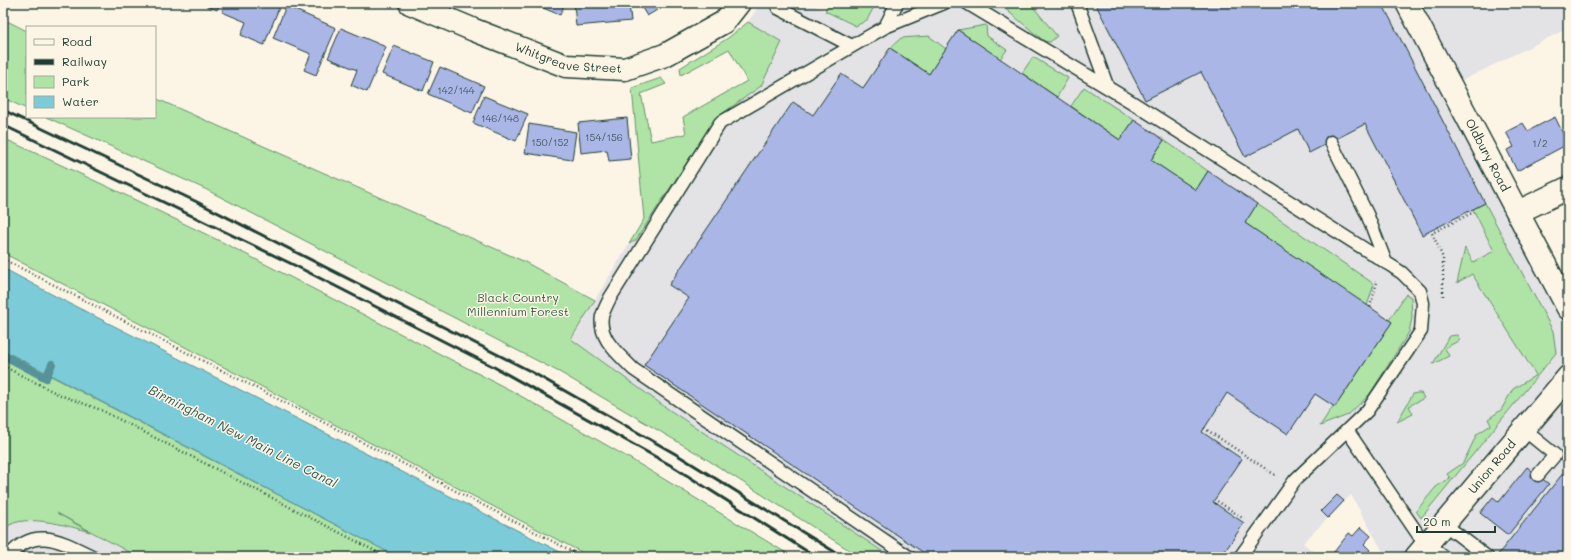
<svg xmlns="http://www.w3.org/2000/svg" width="1571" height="560" viewBox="0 0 1571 560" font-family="Mali,sans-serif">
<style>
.built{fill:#e3e2e5}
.green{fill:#afe4a6;stroke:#67906d}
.water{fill:#7ccbd9;stroke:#579297}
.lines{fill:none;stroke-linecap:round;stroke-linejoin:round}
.stream{stroke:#579297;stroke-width:8}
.building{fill:#aab6e6;stroke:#1f3d34}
.lane-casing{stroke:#1f3d34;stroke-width:15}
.street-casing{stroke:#1f3d34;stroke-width:25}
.secondary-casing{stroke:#1f3d34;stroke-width:25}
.path{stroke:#1f3d34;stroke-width:2.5;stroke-dasharray:1 3;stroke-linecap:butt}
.lane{stroke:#fcf5e5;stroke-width:12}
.street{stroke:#fcf5e5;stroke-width:22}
.secondary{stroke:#fcf5e5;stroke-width:22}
.rail{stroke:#1f3d34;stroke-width:3}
.labels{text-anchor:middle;stroke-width:3;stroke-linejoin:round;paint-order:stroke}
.number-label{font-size:10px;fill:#425b60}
.street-label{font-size:12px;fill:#1f3d34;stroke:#fcf5e5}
.park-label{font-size:12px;fill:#3c5e4b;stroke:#fcf5e5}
.water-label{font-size:13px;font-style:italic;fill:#325955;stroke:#fcf5e5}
</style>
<rect width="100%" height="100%" fill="#fcf5e5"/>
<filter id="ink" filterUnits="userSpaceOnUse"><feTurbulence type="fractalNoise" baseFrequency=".025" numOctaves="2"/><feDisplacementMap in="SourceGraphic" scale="8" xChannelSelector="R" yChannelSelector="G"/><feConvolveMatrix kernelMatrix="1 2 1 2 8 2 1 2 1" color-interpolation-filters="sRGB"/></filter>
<g filter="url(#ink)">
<path class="built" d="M761,3H809L856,26L867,20L876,3H1568V28L1451,86L1568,308V557H1386L1351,495L1303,543L1320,557H891L668,409L571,339L708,115L761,86L728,38L748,22Z
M15,490L138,557H3V494Z"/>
<path class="green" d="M829,3L832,4L876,3L867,20L856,26L825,11Z
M998,3H1030L1057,36L1050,42L1044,41Z
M3,19L27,31V109L3,98Z
M748,22L782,42L761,86L716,118L636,240L629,244L644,219L632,88L661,78L666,84L641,94L651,141L686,134L683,117L747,81L729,49L681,75L680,68L728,38Z
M986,25L987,36L1007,50L1000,59L958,30Z
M929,36L946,49L929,74L890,48L901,38Z
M1033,57L1068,78L1057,97L1022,73Z
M1084,87L1134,120L1120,140L1071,106Z
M155,98L523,261L595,300L571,339L668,409L891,557H860L700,455L561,373L205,189L46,117H155Z
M3,138L117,191L224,243L512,391L629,458L793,557H591L3,253Z
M1164,140L1208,171L1196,190L1151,160Z
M1485,203L1553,331L1556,353L1421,518L1416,511L1436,487L1450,478L1447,474L1463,463L1477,434L1491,425L1488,419L1501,410L1513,389L1536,375L1472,274L1457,283L1465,248L1473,262L1494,251L1473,209Z
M1257,204L1374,284L1367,306L1245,223Z
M1406,294L1411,297L1412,318L1409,332L1370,394L1348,415L1320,426L1333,406L1335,407L1392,322L1389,320Z
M1457,335L1460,340L1445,348L1449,356L1433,364L1449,336Z
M3,351L380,548L398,557H138L57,513L90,532C72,527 15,509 3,532Z
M1417,393H1421L1424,398L1409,406L1413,414L1397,422L1413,394Z"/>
<path class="water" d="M3,268L57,297L570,557H398L380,548L3,350Z"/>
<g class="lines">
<path class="stream" d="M3,355L46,378L52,364"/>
</g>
<path class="building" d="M199,3H220L217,10Z
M226,3H281L264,45L241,35L246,22L222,12Z
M531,3H565L560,15Z
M574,3H629L631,21L576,26Z
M639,3H659L655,6L657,10L647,16Z
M1095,3H1382L1485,203L1422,235L1365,124L1309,153L1298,129L1245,157L1201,72L1145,100Z
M286,6L336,28L316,75L304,70L311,54L273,38Z
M341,28L386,47L367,92L351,85L357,70L328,58Z
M958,30L1120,140L1134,120L1164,140L1151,160L1196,190L1208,171L1257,204L1245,223L1392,322L1335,407L1315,394L1288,434L1227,393L1202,432L1242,459L1213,502L1244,523L1221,557H930L644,365L689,298L669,285L793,102L813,115L841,74L863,88L890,48L929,74Z
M394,46L434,62L423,91L382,74Z
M440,67L484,86L472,113L428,94Z
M484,96L528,114L516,141L473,123Z
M1555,117L1568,144L1517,171L1507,150L1514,147L1506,132L1523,123L1528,131Z
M627,118L631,159L609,161L607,150L581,153L578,123Z
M529,124L576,132L572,160L525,153Z
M1527,467L1549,484L1508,535L1480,513L1493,497L1499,502Z
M1568,467V557H1496Z
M1337,495L1344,501L1328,518L1321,511Z
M1361,527L1371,536L1364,544L1370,550L1364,557H1330L1349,533L1353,536Z"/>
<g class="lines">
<defs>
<path id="lane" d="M897,3L885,27L720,123L610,298C607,304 604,310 602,316C598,339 619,354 633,369L909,557
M967,3L1130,101L1393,267L1402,273L1420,291L1423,303L1421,331L1367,411L1295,480L1240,557
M1077,3L1108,88
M778,8L852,46
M885,27L944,3
M1331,142L1367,214L1386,263
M1523,429L1555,455L1538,475
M1347,430L1426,546
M1444,524L1487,557
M1427,544L1444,557
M8,557C35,524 62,542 94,557"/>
<g id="street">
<path id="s1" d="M410,3L474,30L566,66L625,69L665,55L724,22L739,3"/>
<path d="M1518,212L1568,188"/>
<path id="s2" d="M1416,557L1568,377"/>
</g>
<g id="secondary">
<path id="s3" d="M1407,3L1568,308"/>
</g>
</defs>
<use href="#lane" class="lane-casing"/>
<use href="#street" class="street-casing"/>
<use href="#secondary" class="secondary-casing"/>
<path class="path" d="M3,259L323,422L583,557
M1443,296V258L1432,233L1474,212
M1370,307L1377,282L1375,281
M3,366L60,395L101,410L387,557
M1204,428L1275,475
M1215,504L1217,501L1244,519"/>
<use href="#lane" class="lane"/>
<use href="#street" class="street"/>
<use href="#secondary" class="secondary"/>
<path class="rail" d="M3,110L195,201L530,371L679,456L843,557
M3,125L296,266L494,367L672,466L816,557"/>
</g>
</g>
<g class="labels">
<g class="number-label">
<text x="456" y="94">142/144</text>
<text x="500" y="122">146/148</text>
<text x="604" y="141">154/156</text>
<text x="550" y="146">150/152</text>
<text x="1540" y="147">1/2</text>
</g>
<g class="street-label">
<text dy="4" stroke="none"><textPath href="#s1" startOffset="169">Whitgreave Street</textPath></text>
<text dy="4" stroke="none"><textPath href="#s3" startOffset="172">Oldbury Road</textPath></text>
<text dy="4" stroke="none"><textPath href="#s2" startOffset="118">Union Road</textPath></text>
</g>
<g class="park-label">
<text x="518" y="302">Black Country<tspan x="518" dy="14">Millennium Forest</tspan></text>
</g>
<g class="water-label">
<text transform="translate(243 436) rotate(27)" y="5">Birmingham New Main Line Canal</text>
</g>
</g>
<rect width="1571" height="560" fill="none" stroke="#fcf5e5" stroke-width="16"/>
<rect x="8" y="8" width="1555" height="544" fill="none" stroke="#1f3d34" stroke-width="1.5" filter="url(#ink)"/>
<rect x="26" y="26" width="130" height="92" fill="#fcf5e5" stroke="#a4ab9e"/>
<rect x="34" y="39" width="20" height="6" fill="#fcf5e5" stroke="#a4ab9e"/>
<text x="62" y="46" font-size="12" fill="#1f3d34">Road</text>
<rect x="34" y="59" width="20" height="6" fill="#1f3d34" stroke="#a4ab9e"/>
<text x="62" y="66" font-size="12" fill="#1f3d34">Railway</text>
<rect x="34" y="76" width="20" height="12" fill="#afe4a6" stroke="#a4ab9e"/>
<text x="62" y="86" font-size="12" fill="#1f3d34">Park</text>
<rect x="34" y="96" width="20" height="12" fill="#7ccbd9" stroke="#a4ab9e"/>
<text x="62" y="106" font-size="12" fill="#1f3d34">Water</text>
<path d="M1417 526v6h78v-6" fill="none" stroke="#1f3d34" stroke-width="2"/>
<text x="1423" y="526" font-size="12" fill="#1f3d34" stroke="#fcf5e5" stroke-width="3" paint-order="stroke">20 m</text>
</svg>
